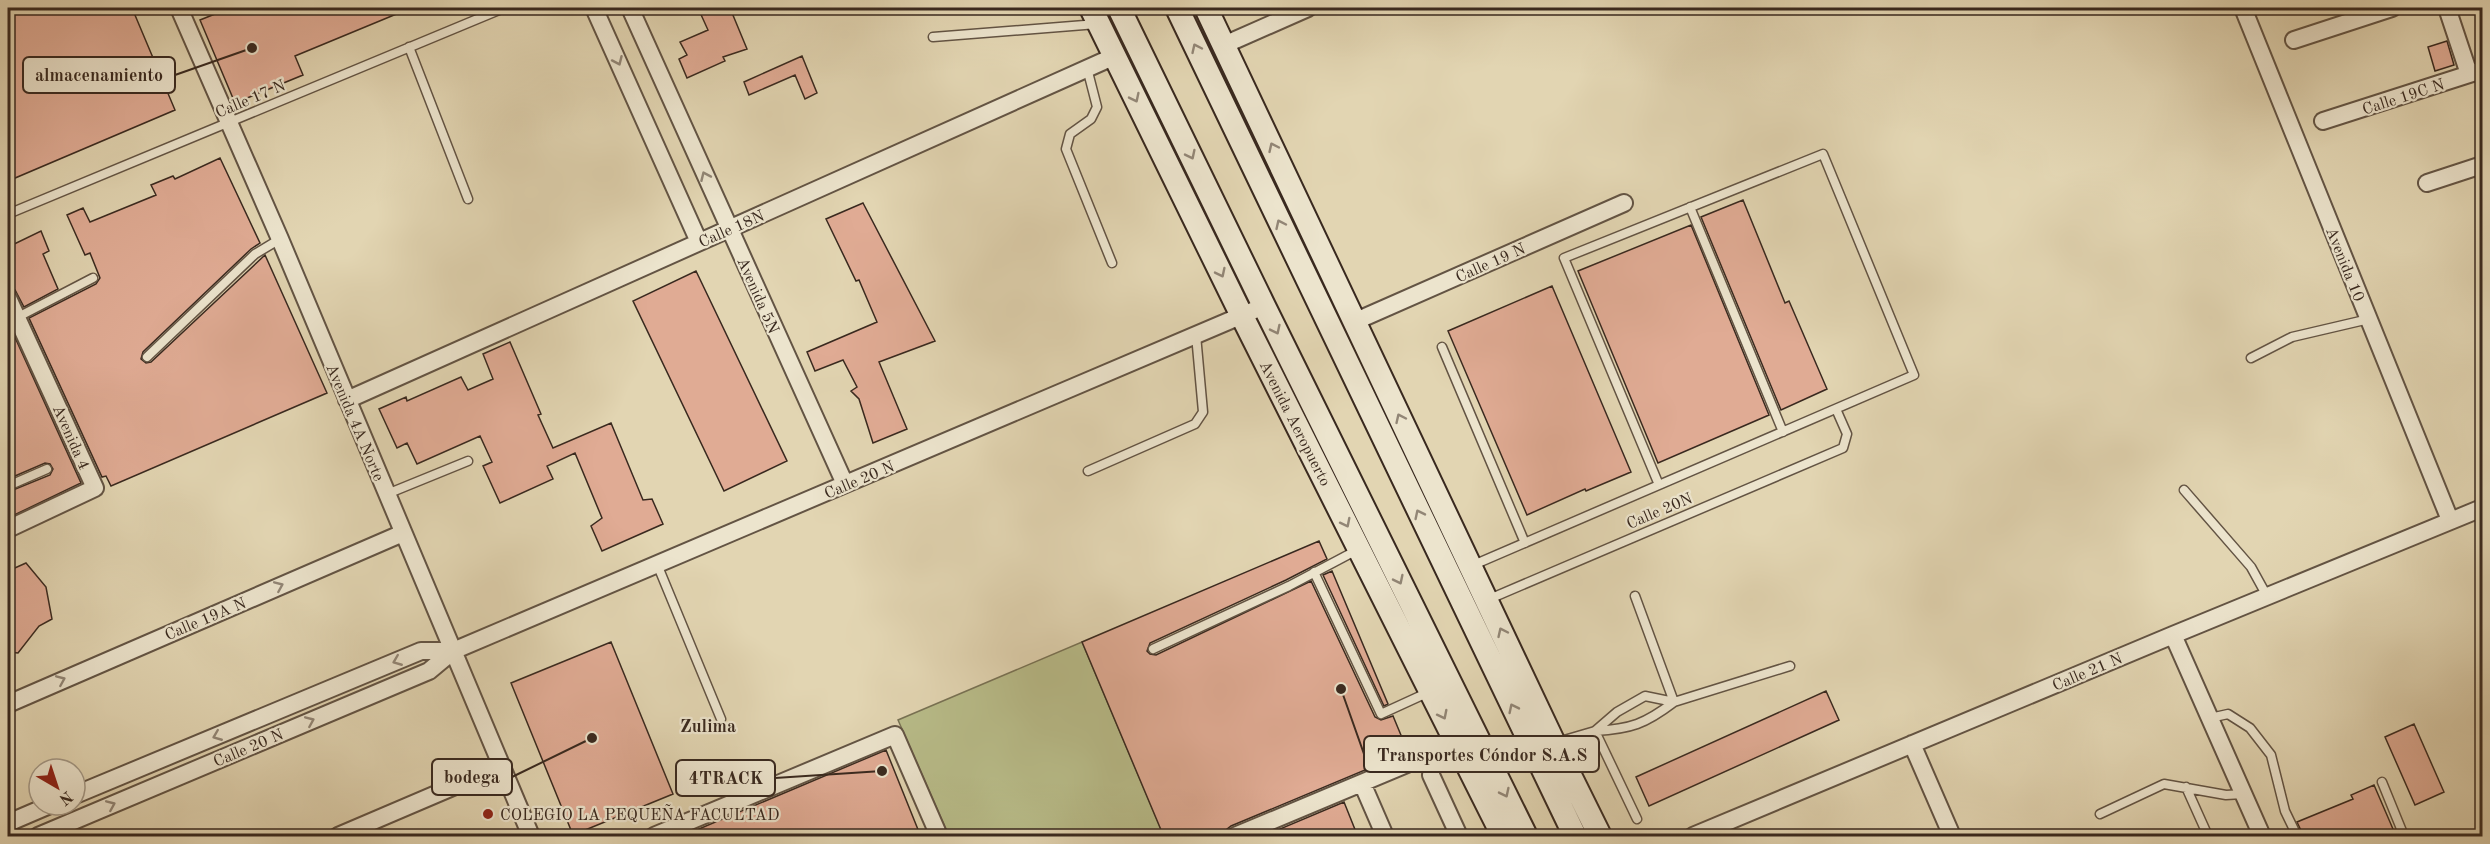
<svg xmlns="http://www.w3.org/2000/svg" width="2490" height="844" viewBox="0 0 2490 844" font-family="'Old Standard TT',serif">
<style>
.green{fill:#b8bc89;stroke:#787254;stroke-width:1.5}
.building{fill:#e0ab94;stroke:#39291f;stroke-width:1.5}
.lines{fill:none;stroke-linecap:round;stroke-linejoin:round}
.lane-casing{stroke:#635444;stroke-width:11}
.street-casing{stroke:#635444;stroke-width:20}
.secondary-casing{stroke:#39291f;stroke-width:26}
.path{stroke:#39291f;stroke-width:3;stroke-dasharray:1.5 3;stroke-linecap:butt}
.lane{stroke:#ece4cd;stroke-width:8}
.street{stroke:#ece4cd;stroke-width:16}
.secondary{stroke:#ece4cd;stroke-width:22}
.oneway{stroke:#928676}
.poi-dot{fill:#8f2418;stroke:#ece4cd;stroke-width:2}
.labels{text-anchor:middle;stroke-width:4.5;stroke-linejoin:round;paint-order:stroke}
.street-label{font-size:16px;fill:#39291f;stroke:#ece4cd}
.poi-label{font-size:16px;fill:#39291f;stroke:#ece4cd;text-anchor:start}
.neighbourhood-label{font-size:18px;font-weight:bold;fill:#39291f;stroke:#ece4cd}
.leader{fill:none;stroke:#39291f;stroke-width:2}
.callout-dot{fill:#39291f;stroke:#ece4cd;stroke-width:2}
.callout{fill:#ece4cd;stroke:#39291f;stroke-width:2}
.callout-label{font-size:18px;text-anchor:middle;font-weight:bold;fill:#39291f}
</style>
<rect width="100%" height="100%" fill="#e2d5b2"/>
<filter id="stains"><feTurbulence type="fractalNoise" baseFrequency=".00333" numOctaves="4"/><feColorMatrix values="0 0 0 0 .2 0 0 0 0 .09 0 0 0 0 .02 0 0 0 .5 -.17"/></filter>
<radialGradient id="worn" r=".72"><stop offset=".6" stop-color="#630" stop-opacity="0"/><stop offset="1" stop-color="#630" stop-opacity=".3"/></radialGradient>
<path class="green" d="M1082,642L1164,836H949L898,720Z"/>
<path class="building" d="M8,8H132L175,110L8,181Z
M230,8H411L295,56L303,75L235,103L200,20Z
M698,8H730L747,49L723,57L725,61L687,78L679,59L687,55L680,42L708,30Z
M2447,41L2454,65L2435,71L2428,47Z
M802,56L817,93L805,99L795,75L749,95L744,82Z
M220,158L260,243L251,249L143,352L141,359L146,363L151,362L265,255L327,393L111,486L106,476L102,477L29,318L96,284L100,278L90,253L85,255L67,215L83,208L90,222L156,195L151,185L173,176L175,179Z
M1743,200L1785,303L1789,301L1827,389L1781,410L1701,217Z
M863,203L935,341L879,362L907,429L873,443L859,399L851,391L857,387L843,360L815,371L807,352L877,322L859,280L856,281L826,219Z
M1691,225L1769,415L1658,463L1578,271Z
M41,231L49,251L43,254L58,289L24,307L15,290L8,288V247Z
M696,271L787,461L724,491L633,301Z
M1552,286L1631,472L1586,491L1585,489L1527,515L1448,331Z
M8,322L81,483L8,518V492L50,475L53,469L50,464L45,463L8,479Z
M510,342L541,414L538,415L553,448L611,423L643,500L652,499L663,524L602,551L591,526L602,518L575,453L547,466L553,479L500,503L483,466L492,462L480,436L417,464L407,443L397,448L379,409L406,397L407,401L461,377L468,390L493,379L483,354Z
M1319,541L1327,559L1286,580L1150,643L1147,651L1150,654L1156,655L1311,581L1375,717L1381,720L1393,716L1408,752L1231,826L1226,830L1225,837H1164L1082,642Z
M26,563L46,587L52,619L39,626L18,653L8,652V571Z
M1332,571L1388,704L1384,706L1323,575Z
M611,642L673,794L573,835L511,683Z
M1826,691L1839,720L1649,806L1636,777Z
M2414,724L2444,792L2415,805L2385,737Z
M886,750L921,837H680Z
M2374,785L2393,829L2375,837H2304L2297,822L2353,799L2351,795Z
M1344,802L1358,837H1261Z"/>
<g class="lines">
<defs>
<path id="lane" d="M933,37L1097,24
M409,47L468,199
M1087,68L1097,107L1091,119L1070,134L1066,149L1112,263
M1690,207L1783,432
M8,214L504,8
M18,317L93,278
M1442,347L1525,543
M147,357L255,254L280,239
M2251,358L2292,337L2369,319
M1088,471L1195,424L1203,412L1196,335
M8,486L47,469
M2184,490L2251,567L2267,596
M387,494L468,461
M657,564L721,719
M1471,566L1914,375L1823,154L1564,258L1659,485
M1314,572L1381,714L1429,692
M1635,596L1674,702C1645,724 1631,729 1595,731L1637,819
M1487,600L1843,448L1847,434L1836,409
M1153,649L1289,586L1359,549
M2210,718L2228,714L2250,728L2271,755L2285,811L2297,836
M1554,743L1595,731L1617,712L1645,696L1674,702L1790,666
M2382,782L2404,836
M2186,787L2208,836
M2100,814L2164,784L2226,795L2243,794"/>
<path id="street" d="M179,8L280,239L531,836
M594,8L699,242
M630,8L845,484
M2243,8L2450,520
M2447,8L2469,74
M2294,40L2392,8
M1224,45L1308,8
M2323,121L2482,70
M2427,183L2482,165
M8,298L95,488L8,529
M1356,321L1624,203
M347,400L1115,56
M2173,635L2262,836
M8,704L403,533
M1912,744L1952,836
M1431,775L1459,836
M1362,783L1385,836
M75,795L421,651H453
M8,823L50,805
M38,836L429,671L453,651L1264,306
M338,836L502,766
M654,836L895,735L939,836
M1235,836L1457,743
M1693,836L2173,635L2482,508"/>
<path id="secondary" d="M1091,8L1242,316L1503,836
M1119,8L1264,306L1526,836
M1177,8L1575,836
M1206,8L1554,743L1600,836"/>
</defs>
<use href="#lane" class="lane-casing"/>
<use href="#street" class="street-casing"/>
<use href="#secondary" class="secondary-casing"/>
<path class="path" d="M1886,8L1889,14"/>
<use href="#lane" class="lane"/>
<use href="#street" class="street"/>
<use href="#secondary" class="secondary"/>
</g>
<defs><path id="oneway-chevron" d="M-2-3.5L2.5 0L-2 3.5" fill="none" stroke-width="1.6" stroke-linecap="round" stroke-linejoin="round" transform="scale(1.5)"/></defs>
<g class="oneway">
<use href="#oneway-chevron" transform="translate(1196 48) rotate(-115)"/>
<use href="#oneway-chevron" transform="translate(618 61) rotate(66)"/>
<use href="#oneway-chevron" transform="translate(1135 98) rotate(64)"/>
<use href="#oneway-chevron" transform="translate(1273 147) rotate(-115)"/>
<use href="#oneway-chevron" transform="translate(1191 155) rotate(64)"/>
<use href="#oneway-chevron" transform="translate(705 176) rotate(-114)"/>
<use href="#oneway-chevron" transform="translate(1280 224) rotate(-115)"/>
<use href="#oneway-chevron" transform="translate(1221 273) rotate(64)"/>
<use href="#oneway-chevron" transform="translate(1276 330) rotate(64)"/>
<use href="#oneway-chevron" transform="translate(1400 418) rotate(-115)"/>
<use href="#oneway-chevron" transform="translate(1419 514) rotate(-116)"/>
<use href="#oneway-chevron" transform="translate(1346 523) rotate(63)"/>
<use href="#oneway-chevron" transform="translate(1399 580) rotate(64)"/>
<use href="#oneway-chevron" transform="translate(279 586) rotate(-23)"/>
<use href="#oneway-chevron" transform="translate(1502 632) rotate(-115)"/>
<use href="#oneway-chevron" transform="translate(397 661) rotate(158)"/>
<use href="#oneway-chevron" transform="translate(61 680) rotate(-23)"/>
<use href="#oneway-chevron" transform="translate(1513 708) rotate(-116)"/>
<use href="#oneway-chevron" transform="translate(1443 715) rotate(63)"/>
<use href="#oneway-chevron" transform="translate(310 721) rotate(-23)"/>
<use href="#oneway-chevron" transform="translate(217 736) rotate(158)"/>
<use href="#oneway-chevron" transform="translate(1505 793) rotate(64)"/>
<use href="#oneway-chevron" transform="translate(111 805) rotate(-23)"/>
</g>
<circle class="poi-dot" cx="488" cy="814" r="6"/>
<g class="labels">
<g class="street-label">
<text transform="translate(2403 96) rotate(-18)" y="6">Calle 19C N</text>
<text transform="translate(250 98) rotate(-23)" y="6">Calle 17 N</text>
<text transform="translate(731 228) rotate(-24)" y="6">Calle 18N</text>
<text transform="translate(1490 262) rotate(-24)" y="6">Calle 19 N</text>
<text transform="translate(2346 264) rotate(68)" y="6">Avenida 10</text>
<text transform="translate(759 295) rotate(66)" y="6">Avenida 5N</text>
<text transform="translate(356 422) rotate(67)" y="6">Avenida 4A Norte</text>
<text transform="translate(1296 423) rotate(63)" y="6">Avenida Aeropuerto</text>
<text transform="translate(72 437) rotate(66)" y="6">Avenida 4</text>
<text transform="translate(859 479) rotate(-23)" y="6">Calle 20 N</text>
<text transform="translate(1659 510) rotate(-23)" y="6">Calle 20N</text>
<text transform="translate(205 618) rotate(-23)" y="6">Calle 19A N</text>
<text transform="translate(2087 671) rotate(-23)" y="6">Calle 21 N</text>
<text transform="translate(248 747) rotate(-23)" y="6">Calle 20 N</text>
</g>
<g class="poi-label">
<text x="500" y="820">COLEGIO LA PEQUEÑA FACULTAD</text>
</g>
<g class="neighbourhood-label">
<text x="708" y="732">Zulima</text>
</g>
</g>
<path class="leader" d="M252 48L175 75M1341 689L1364 754M592 738L512 777M882 771L775 778"/>
<g class="callout-dot">
<circle cx="252" cy="48" r="6"/>
<circle cx="1341" cy="689" r="6"/>
<circle cx="592" cy="738" r="6"/>
<circle cx="882" cy="771" r="6"/>
</g>
<g class="callout">
<rect x="23" y="57" width="152" height="36" rx="6"/>
<rect x="1364" y="736" width="235" height="36" rx="6"/>
<rect x="432" y="759" width="80" height="36" rx="6"/>
<rect x="676" y="760" width="99" height="36" rx="6"/>
</g>
<g class="callout-label">
<text x="99" y="81">almacenamiento</text>
<text x="1482" y="761">Transportes Cóndor S.A.S</text>
<text x="472" y="783">bodega</text>
<text x="726" y="784">4TRACK</text>
</g>
<rect width="2490" height="844" fill="none" stroke="#e2d5b2" stroke-width="30"/>
<rect x="9" y="9" width="2472" height="826" fill="none" stroke="#39291f" stroke-width="3"/>
<rect x="15" y="15" width="2460" height="814" fill="none" stroke="#39291f" stroke-width="1.5"/>
<g transform="translate(57 787) rotate(141)"><circle r="28" fill="#ece4cd" stroke="#a49987" stroke-width="1.5"/>
<path d="M0-4.5L10 22L0 15L-10 22Z" fill="#8f2418"/>
<text y="-9" font-size="16" font-weight="bold" text-anchor="middle" fill="#39291f">N</text>
</g>
<rect width="100%" height="100%" filter="url(#stains)"/>
<rect width="100%" height="100%" fill="url(#worn)"/>
</svg>
